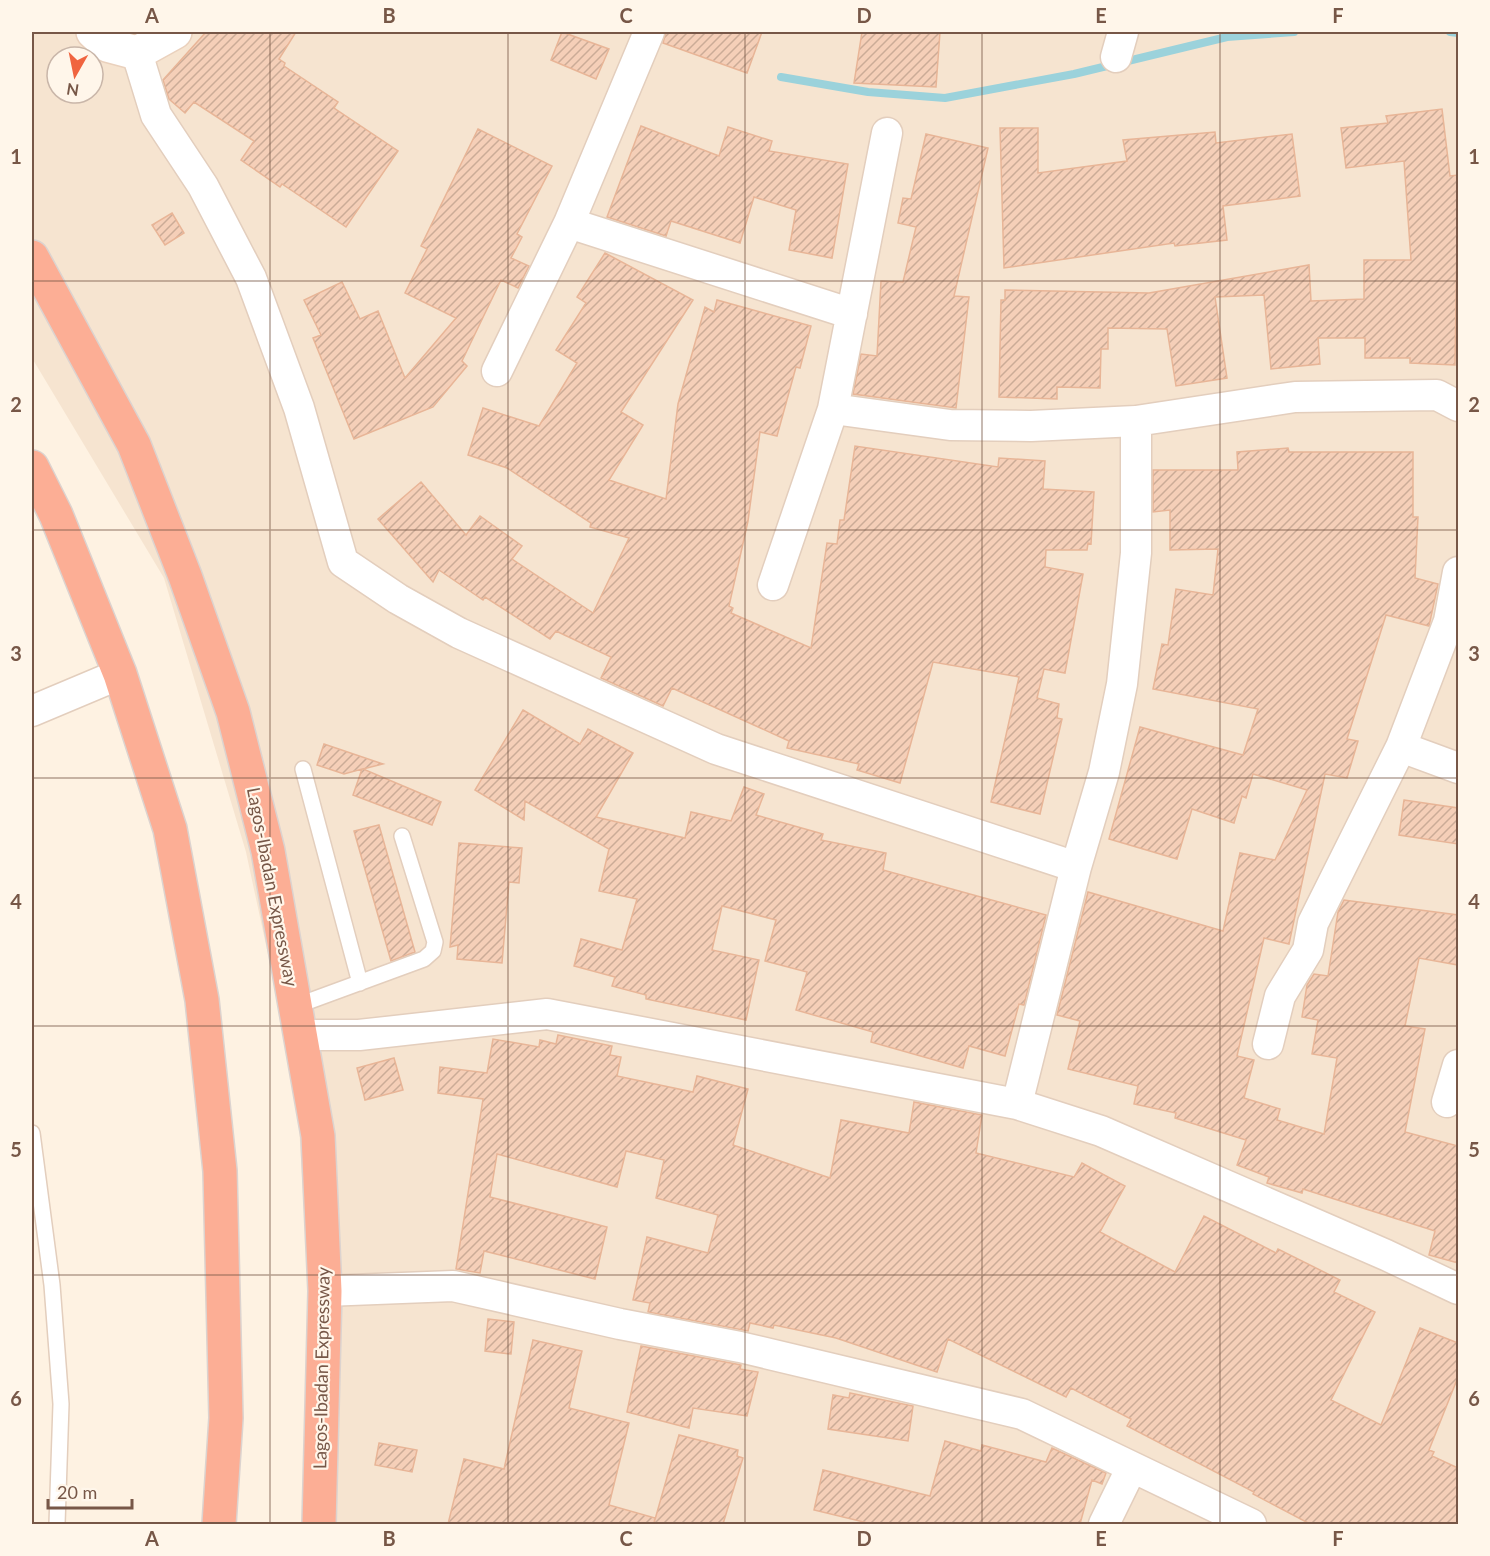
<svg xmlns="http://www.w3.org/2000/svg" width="1490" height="1556" viewBox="0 0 1490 1556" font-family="Lato,sans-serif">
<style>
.residential{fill:#f6e4d0;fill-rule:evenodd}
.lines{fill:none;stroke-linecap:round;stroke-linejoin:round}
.stream{stroke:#9bd2db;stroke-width:8}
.building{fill:url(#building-hatch);stroke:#e8b597;stroke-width:1.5}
.lane-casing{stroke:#e3cebd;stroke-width:18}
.street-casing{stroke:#e3cebd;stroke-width:33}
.secondary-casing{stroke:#ead1bd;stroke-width:36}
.highway-casing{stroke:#dcd3cf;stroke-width:36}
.lane{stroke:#fff;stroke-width:15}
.street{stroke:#fff;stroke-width:30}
.secondary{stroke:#fff;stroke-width:33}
.highway{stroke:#fcae95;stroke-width:33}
.grid{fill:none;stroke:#775747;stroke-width:1.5;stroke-opacity:0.55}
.labels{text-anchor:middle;stroke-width:4.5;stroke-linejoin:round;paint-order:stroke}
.street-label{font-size:18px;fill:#775747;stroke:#fff6ea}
.neatline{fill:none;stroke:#775747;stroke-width:2}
.grid-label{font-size:20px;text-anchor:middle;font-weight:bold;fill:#775747}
</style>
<defs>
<pattern id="building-hatch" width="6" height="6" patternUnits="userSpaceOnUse" patternTransform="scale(1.5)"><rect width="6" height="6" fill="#f5cfb8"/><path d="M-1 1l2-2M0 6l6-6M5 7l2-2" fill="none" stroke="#cbab97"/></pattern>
</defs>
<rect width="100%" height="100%" fill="#fef2e2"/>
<path class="residential" d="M32,32H1458V1524H305L310,1317L297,1090L246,852L164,578L32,358ZM57,57H93V93H57Z"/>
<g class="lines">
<path class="stream" d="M1450,32L1458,33
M781,77L868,92L945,98L1074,74L1227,37L1294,32"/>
</g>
<path class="building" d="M206,32H296L279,59L285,63L284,66L338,102L334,108L398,151L346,227L282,184L280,187L241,160L254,141L194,102L185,113L169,99L163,80Z
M562,32L609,49L596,79L551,60Z
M666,32H762L747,73L663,43Z
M862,32H940L936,87L854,83Z
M1442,109L1450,176L1458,175L1455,365L1410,363V358H1365V338H1318L1320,364L1271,369L1264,295L1215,297L1227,378L1176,386L1167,329L1108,328V349H1101L1100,388L1057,387V399L999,397L1001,300H1005V290L1149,293L1309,265L1311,301L1364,299V260H1411L1404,161L1346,168L1341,128L1388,123L1386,116Z
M641,126L719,156L728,127L772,141L769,151L848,164L832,258L789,250L796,210L754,197L740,243L671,221L666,236L607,217Z
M1000,128H1038V173L1127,161L1123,140L1215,132L1216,143L1292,134L1300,196L1223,206L1227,240L1175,246L1174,243L1004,268Z
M478,129L552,166L517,234L522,237L511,258L529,266L518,288L501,280L462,361L467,366L433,407L354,439L313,338L321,335L304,300L342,282L360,319L378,311L405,378L456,318L405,293L427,249L421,246Z
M926,134L988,148L954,296L969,297L956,408L853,394L861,354L877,356L881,281L903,282L916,227L898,223L903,198L911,199Z
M172,213L184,233L165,245L152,225Z
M605,253L693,300L621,412L643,425L609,480L666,499L678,404L705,307L714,312L717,300L811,326L800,368L796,367L777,436L760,432L748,521L729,606L733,608L731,613L811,648L827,543L837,544L840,520H844L855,446L998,467L999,458L1045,461L1043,489L1094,492L1091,544L1088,543L1087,550H1046L1045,567L1083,574L1065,673L1044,669L1037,698L1059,704L1057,718L1062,719L1040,814L991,802L1019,677L933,662L900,783L857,770L859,764L787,748L789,741L672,688L663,706L601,678L611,657L556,631L550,639L485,597L483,600L439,570L433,582L378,519L421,482L466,535L480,516L522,546L512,559L593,613L629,538L590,527L591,523L507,468L468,455L483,408L539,426L577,363L556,350L586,303L577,297Z
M1288,448L1289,452H1413V517H1418L1415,578L1438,584L1429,626L1386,615L1347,739L1358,741L1347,778L1325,774L1289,944L1264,938L1237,1056L1254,1060L1244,1098L1280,1109L1277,1120L1324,1134L1337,1058L1312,1054L1318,1020L1302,1017L1307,985L1314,974L1328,976L1338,912L1344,900L1458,915V965L1419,958L1405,1026L1425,1029L1405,1132L1458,1146V1263L1429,1255L1435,1231L1303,1189L1302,1193L1267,1183L1269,1177L1237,1165L1246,1140L1175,1118L1176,1113L1134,1104L1138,1086L1068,1069L1080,1021L1057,1015L1088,892L1223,931L1240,853L1275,860L1307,790L1253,774L1246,798L1242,796L1234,823L1192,809L1177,859L1109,839L1140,727L1243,755L1258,709L1153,689L1162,644L1168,645L1176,589L1213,595L1218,549L1170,550V510L1153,512V470H1238L1237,452Z
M523,710L580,744L588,729L633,753L596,817L685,838L691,812L731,821L744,787L764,794L756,815L823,834L821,840L886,853L883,870L1046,915L1024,1005L1019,1004L1005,1056L969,1046L963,1068L871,1042L873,1032L796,1010L807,972L765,961L776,920L722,906L712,950L759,960L746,1020L646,999V995L612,986L615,977L574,966L581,939L622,950L637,899L599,891L609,849L525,801L524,820L475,790Z
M324,744L383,764L363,769L441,802L432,825L353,795L362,769L344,774L317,765Z
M1404,800L1458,808V844L1399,835Z
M379,825L415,952L391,961L354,831Z
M459,843L522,848L519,883L509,882L502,963L457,959L458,945L450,947Z
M558,1035L612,1046L610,1055L621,1057L617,1076L693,1092L697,1076L748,1089L733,1145L830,1178L841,1120L909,1133L914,1102L982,1115L976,1153L1074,1177L1082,1163L1125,1186L1100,1232L1175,1272L1204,1216L1276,1253L1278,1249L1340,1280L1334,1292L1375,1312L1331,1400L1381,1425L1420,1328L1458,1343V1377L1429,1450L1434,1452L1432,1456L1458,1468V1524H1310L1253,1494L1254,1492L1127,1426L1131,1419L1071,1388L1066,1397L948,1339L937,1372L836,1338L774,1325L773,1328L750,1323L748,1331L648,1312L650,1303L633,1300L647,1237L708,1253L718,1215L656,1198L664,1160L626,1151L617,1187L497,1154L490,1197L607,1227L595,1279L484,1251L480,1273L456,1269L483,1099L438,1093L440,1067L487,1073L493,1039L539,1047L540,1040L556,1044Z
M394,1058L403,1090L365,1100L357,1068Z
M488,1319L514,1322L511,1354L485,1351Z
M533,1340L582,1351L569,1408L629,1423L609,1505L655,1518L654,1523L679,1435L738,1450L737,1456L743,1458L723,1524H448L464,1459L504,1469Z
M641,1346L736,1364L741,1365L740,1369L758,1372L747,1416L693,1408L689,1428L627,1412Z
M850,1393L913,1406L908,1441L828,1429L833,1395L849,1398Z
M945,1441L981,1451L982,1445L1046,1462L1052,1448L1106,1473L1102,1484L1092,1480L1080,1524H872L814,1510L823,1470L930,1496Z
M379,1443L417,1450L412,1472L375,1465Z"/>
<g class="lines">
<defs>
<path id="lane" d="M303,769L360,983
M296,1006L424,959L433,951L435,942L402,836
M32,1133L52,1285L61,1404L57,1524"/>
<path id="street" d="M137,53L156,115L203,186L251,278L299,408L343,562L398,599L459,633L716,749L1076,867
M1116,57L1123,32
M569,223L852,314
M497,371L569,223L649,32
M833,409L950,425L1031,426L1136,421L1295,397L1437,395L1458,406
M773,585L833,409L887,133
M32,711L120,674
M1401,747L1458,768
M301,1035H359L547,1014L1017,1104L1101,1131L1386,1255L1458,1289
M1268,1044L1280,996L1308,950L1313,923L1401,747L1449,621L1458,572
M1447,1102L1458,1065
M1017,1104L1076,867L1104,772L1122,684L1136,553V421
M325,1291L453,1286L620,1324L740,1347L1022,1414L1251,1524
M1104,1524L1132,1467"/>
<path id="secondary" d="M93,32L107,45L137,53L175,32"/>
<path id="highway" d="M32,257L134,445L185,576L233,712L268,851L318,1136L325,1291L319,1524
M32,467L56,515L120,674L170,829L202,1000L220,1171L226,1418L219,1524"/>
</defs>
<use href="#lane" class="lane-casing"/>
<use href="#street" class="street-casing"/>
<use href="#secondary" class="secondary-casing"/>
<use href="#highway" class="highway-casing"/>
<use href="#lane" class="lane"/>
<use href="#street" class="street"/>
<use href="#secondary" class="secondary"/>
<use href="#highway" class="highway"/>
</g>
<path class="grid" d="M270,32V1524M508,32V1524M745,32V1524M982,32V1524M1220,32V1524M32,281H1458M32,530H1458M32,778H1458M32,1026H1458M32,1275H1458"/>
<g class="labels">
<g class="street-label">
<text transform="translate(272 887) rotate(79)" y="6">Lagos-Ibadan Expressway</text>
<text transform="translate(322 1368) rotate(-89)" y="6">Lagos-Ibadan Expressway</text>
</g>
</g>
<rect width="1490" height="1556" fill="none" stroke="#fff6ea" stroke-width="66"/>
<g transform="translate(75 75) rotate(189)"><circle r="28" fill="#fff6ea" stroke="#c9b6a9" stroke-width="1.5"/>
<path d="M0-4.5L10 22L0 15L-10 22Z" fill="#f0643f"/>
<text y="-9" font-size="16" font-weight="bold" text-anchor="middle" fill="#775747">N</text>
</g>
<path d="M48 1499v9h84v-9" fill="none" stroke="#775747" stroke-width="3"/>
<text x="57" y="1499" font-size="18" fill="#775747" stroke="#fff6ea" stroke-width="4.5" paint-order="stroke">20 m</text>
<rect x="33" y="33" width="1424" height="1490" class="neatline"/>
<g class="grid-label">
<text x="152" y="23">A</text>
<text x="389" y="23">B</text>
<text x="626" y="23">C</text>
<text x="864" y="23">D</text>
<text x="1101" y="23">E</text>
<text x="1338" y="23">F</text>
<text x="16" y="164">1</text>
<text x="1474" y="164">1</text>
<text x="16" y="412">2</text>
<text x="1474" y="412">2</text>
<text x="16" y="661">3</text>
<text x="1474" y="661">3</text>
<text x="16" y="909">4</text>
<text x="1474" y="909">4</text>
<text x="16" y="1157">5</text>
<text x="1474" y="1157">5</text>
<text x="16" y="1406">6</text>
<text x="1474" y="1406">6</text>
<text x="152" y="1546">A</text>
<text x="389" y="1546">B</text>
<text x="626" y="1546">C</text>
<text x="864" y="1546">D</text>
<text x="1101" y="1546">E</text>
<text x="1338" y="1546">F</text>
</g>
</svg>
